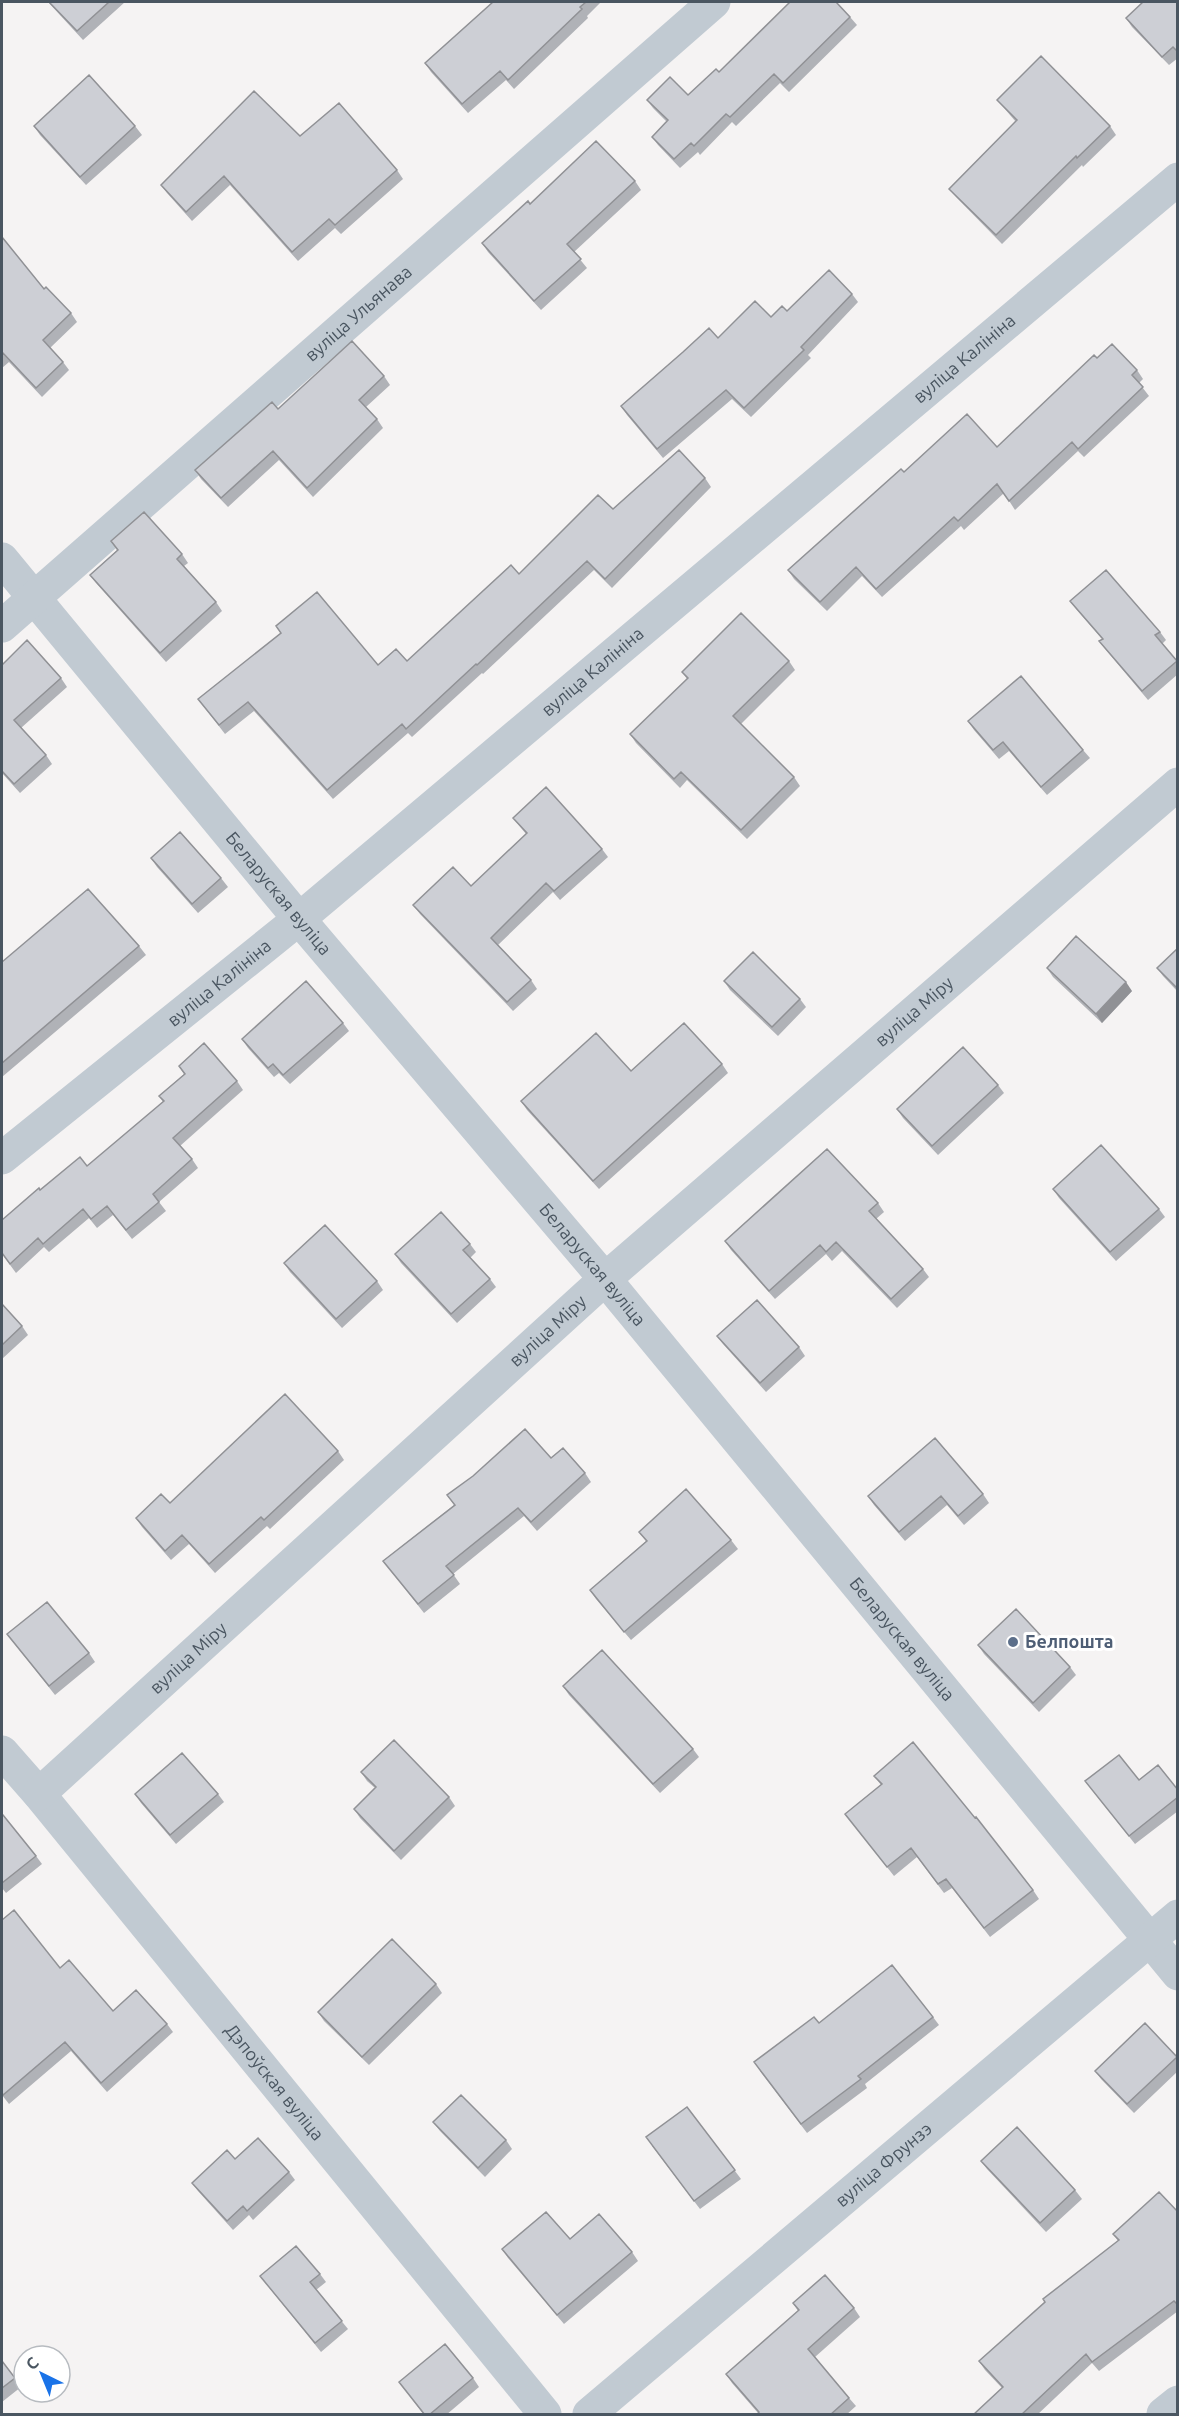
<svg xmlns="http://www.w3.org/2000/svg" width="1179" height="2416" viewBox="0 0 1179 2416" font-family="Ubuntu,sans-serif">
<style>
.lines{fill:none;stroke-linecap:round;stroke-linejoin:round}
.minor{stroke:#c1cad2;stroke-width:33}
.wall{fill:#b0b2b7}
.shaded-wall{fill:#909195}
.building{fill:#cdcfd5;stroke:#909195;stroke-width:1.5}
.service-dot{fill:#5c6f8a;stroke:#fff;stroke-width:2}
.labels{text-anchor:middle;stroke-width:6;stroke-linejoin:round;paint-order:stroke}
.street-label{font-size:18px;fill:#4a5661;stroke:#fff}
.service-label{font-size:18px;font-weight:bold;fill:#4e5e75;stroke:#fff;text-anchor:start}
</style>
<rect width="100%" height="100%" fill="#f5f3f3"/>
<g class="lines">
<g class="minor">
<path id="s1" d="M2,559L299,919L605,1279L1178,1974"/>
<path id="s2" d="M2,626L714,2"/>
<path id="s3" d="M2,1158L299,919L1178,179"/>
<path id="s4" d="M2,1752L39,1794L545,2414"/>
<path id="s5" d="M39,1794L605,1279L1178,784"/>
<path id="s6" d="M589,2414L1178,1916"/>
<path d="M1163,2414L1178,2402"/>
</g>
</g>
<path class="wall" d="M48,2H125L83,40Z
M493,2H601L587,16L588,18L514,89L506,80L468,113L431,72L425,63Z
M1178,2V58L1169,65L1132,27L1126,18Z
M850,17L857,25L789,92L780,83L736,126L732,122L700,155L698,152L680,168L658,145L652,137L667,122L653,108L647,100L688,95L719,72Z
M997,100L1110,126L1116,135L1083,167L1082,165L1002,244L956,197L949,189L1016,122L1004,108Z
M34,126H135L142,135L86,185L40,135Z
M300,136L397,170L403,179L341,234L335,228L298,261L230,185L192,221L167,193L161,185Z
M635,181L641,190L574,252L587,268L541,310L488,252L482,243L530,204Z
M2,237L44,289L71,313L77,322L50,348L63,362L69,370L42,397L9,362L2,368Z
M852,294L858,302L808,355L811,358L751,417L732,399L663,458L627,415L621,406L718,338L787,311Z
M1097,358L1137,370L1143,379L1139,383L1149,396L1084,457L1078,451L1015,510L1004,493L964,530L961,526L882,597L862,576L827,611L794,579L788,570L904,472L997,447Z
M384,376L390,385L366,407L377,419L383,428L313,497L279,460L228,507L201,479L195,470L278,409Z
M705,478L711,487L612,588L594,570L483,674L482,673L412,737L408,733L333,799L254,711L225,734L198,699L281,633L276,626L378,665L407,661L519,574L613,509Z
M111,541L182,554L188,563L184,566L216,602L222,611L166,662L96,583L90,575L117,550Z
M1070,601L1160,632L1166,640L1162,644L1178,662V674L1148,700L1106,650L1099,641L1102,639L1077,610Z
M789,661L795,670L741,724L794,777L800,786L747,839L687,780L680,788L636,743L630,734L687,679L682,672Z
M2,665L61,678L67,687L21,728L46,755L52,764L20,793L2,773Z
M968,721L1083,750L1090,758L1047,795L1009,751L999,759L974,730Z
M513,818L602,849L608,857L560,900L553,892L498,945L531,980L537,989L513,1011L420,914L413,905L471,886L526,834Z
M151,858L221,878L228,887L198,913L157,867Z
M139,946L146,955L2,1077V962Z
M1178,948V992L1163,976L1157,968Z
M1047,968L1132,991L1102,1023L1053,977Z
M724,981L800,999L806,1007L778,1036L730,990Z
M343,1023L349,1031L290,1084L279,1073L274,1077L248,1048L242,1039Z
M722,1064L728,1073L599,1189L527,1110L521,1101L631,1071Z
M179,1066L237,1081L243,1090L180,1146L192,1159L198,1168L159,1202L166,1211L132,1239L113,1215L97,1228L89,1218L49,1252L44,1247L16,1273L2,1254L40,1190L87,1166L163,1102L159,1096L184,1074Z
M998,1085L1004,1093L938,1155L903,1118L897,1109Z
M1053,1189L1159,1209L1165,1217L1116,1261L1059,1198Z
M878,1203L884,1212L876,1219L923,1269L929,1277L897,1308L842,1251L832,1261L826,1254L775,1299L731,1250L725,1241Z
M470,1244L476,1252L470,1258L490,1279L496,1287L457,1323L401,1263L395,1254Z
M284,1263L377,1281L383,1290L342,1328L290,1272Z
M2,1304L22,1326L28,1335L2,1359Z
M717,1336L799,1347L805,1356L766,1392L723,1344Z
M338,1451L344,1460L270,1529L267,1526L215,1573L189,1544L171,1560L142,1527L136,1518L170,1503Z
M551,1458L585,1473L591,1482L537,1531L524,1516L453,1574L460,1584L424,1613L383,1561L454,1505L447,1495Z
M983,1494L989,1503L964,1525L947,1505L905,1541L874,1505L868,1496Z
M639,1532L731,1540L738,1549L631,1640L596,1599L590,1590L646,1541Z
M7,1634L89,1653L95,1662L55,1695Z
M978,1645L1070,1667L1076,1675L1039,1712L984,1654Z
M563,1686L693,1749L699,1757L660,1793L569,1695Z
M361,1772L449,1797L455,1806L401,1860L360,1818L354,1809L375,1788L367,1781Z
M874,1776L1033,1890L1039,1899L990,1937L952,1888L944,1893L917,1857L894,1876L845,1814L881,1785Z
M1139,1780L1178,1790V1811L1135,1844L1085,1781Z
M135,1794H218L224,1802L176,1844L141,1803Z
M2,1816L36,1856L42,1864L6,1893L2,1888Z
M2,1920L113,2011L167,2024L173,2032L107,2092L71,2051L9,2104L2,2095Z
M436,1984L442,1993L369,2065L324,2021L318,2012Z
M933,2017L939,2025L865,2084L867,2088L807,2133L760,2071L819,2023Z
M1145,2023L1178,2058V2071L1134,2113L1101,2079L1095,2071Z
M687,2107L741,2179L700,2209L652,2146Z
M433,2122L506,2140L512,2149L485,2177L440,2131Z
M235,2159L289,2172L295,2180L253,2220L249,2215L233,2230L198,2191L192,2183Z
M981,2161L1075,2190L1082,2199L1046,2232L987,2169Z
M1178,2212V2311L1099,2371L1092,2363L1037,2415H973L1002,2388L985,2370L979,2361L1118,2241L1113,2234Z
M570,2239L632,2252L638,2261L564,2324L508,2258L502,2249Z
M320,2274L326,2282L316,2290L348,2329L321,2352L260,2276Z
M793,2303L854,2308L860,2317L815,2357L849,2398L856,2406L846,2415H757L758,2413L732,2383L726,2374L798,2311Z
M2,2361L21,2387L2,2402Z
M473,2378L479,2387L446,2415H424L399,2382Z"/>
<path class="shaded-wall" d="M1126,982L1132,991L1102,1023L1096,1014Z"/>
<path class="building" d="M49,2H109L77,31Z
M493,2H586L580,7L582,9L508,80L500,71L462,104L425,63Z
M790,2H836L850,17L783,83L774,74L730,117L726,114L694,146L691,143L674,159L652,137L668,120L647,100L670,77L688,95L716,69L719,72Z
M1143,2H1178V52L1173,47L1162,57L1126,18Z
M1041,56L1110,126L1077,158L1076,156L996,235L949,189L1017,120L997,100Z
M89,75L135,126L80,177L34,126Z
M254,91L300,136L339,103L397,170L335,225L329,219L292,252L224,176L186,212L161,185Z
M596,141L635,181L567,244L581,259L534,301L482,243L528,201L530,204Z
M2,237L44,289L46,287L71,313L43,340L63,362L36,388L3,353L2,354Z
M829,270L852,294L801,347L804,350L744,408L726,390L657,449L621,406L683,352L709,328L718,338L755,301L771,317L782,306L787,311Z
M352,341L384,376L359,400L377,419L307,488L273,451L221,498L195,470L272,402L278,409Z
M1112,344L1137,370L1132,375L1143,387L1078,449L1072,442L1009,501L997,484L958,521L954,517L876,589L856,567L820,602L788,570L901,469L904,472L967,414L997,447L1094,355L1097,358Z
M679,450L705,478L605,579L587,561L477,665L476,664L406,729L402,724L327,790L248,702L219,725L198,699L281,633L276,626L317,592L378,665L396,649L407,661L511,565L519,574L598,495L613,509Z
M144,512L182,554L177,559L216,602L160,653L90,575L118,550L111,541Z
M1106,570L1160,632L1155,635L1177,661L1142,691L1099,641L1103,639L1070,601Z
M741,613L789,661L733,716L794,777L741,830L681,772L674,779L630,734L688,678L682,672Z
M27,640L61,678L14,720L46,755L14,784L2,771V665Z
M1021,676L1083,750L1041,787L1003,742L993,750L968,721Z
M546,787L602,849L554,891L546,883L491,938L531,980L507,1002L413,905L453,867L471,886L527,833L513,818Z
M180,832L221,878L192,904L151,858Z
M88,889L139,946L2,1063V962Z
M1076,936L1126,982L1096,1014L1047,968Z
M1178,948V989L1157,968Z
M753,952L800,999L772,1027L724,981Z
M306,981L343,1023L283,1075L273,1064L268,1068L242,1039Z
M684,1023L722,1064L593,1181L521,1101L596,1033L631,1071Z
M204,1043L237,1081L173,1138L192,1159L153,1194L159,1202L126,1230L107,1206L91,1219L83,1209L43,1244L38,1238L10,1264L2,1253V1220L39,1188L40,1190L80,1157L87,1166L164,1101L159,1096L185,1074L179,1066Z
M963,1047L998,1085L932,1146L897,1109Z
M1101,1145L1159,1209L1110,1252L1053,1189Z
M827,1149L878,1203L869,1211L923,1269L891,1299L836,1242L826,1252L820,1245L769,1291L725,1241Z
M441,1212L470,1244L463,1250L490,1279L451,1314L395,1254Z
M325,1225L377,1281L336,1319L284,1263Z
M757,1300L799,1347L760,1383L717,1336Z
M2,1304L22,1326L2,1345Z
M285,1394L338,1451L264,1520L261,1517L209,1564L182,1535L165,1551L136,1518L161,1494L170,1503Z
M525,1429L551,1458L563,1448L585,1473L531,1522L518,1508L446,1566L454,1575L418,1604L383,1561L455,1505L447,1495L473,1476Z
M935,1438L983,1494L958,1516L941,1496L899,1532L868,1496Z
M686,1489L731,1540L624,1632L590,1590L647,1541L639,1532Z
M47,1602L89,1653L49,1686L7,1634Z
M1016,1609L1070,1667L1033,1703L978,1645Z
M602,1650L693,1749L653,1784L563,1686Z
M394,1740L449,1797L394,1851L354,1809L376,1787L361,1772Z
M913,1742L975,1818L976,1817L1033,1890L984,1928L946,1879L938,1884L911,1848L887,1867L845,1814L882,1784L874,1776Z
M182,1753L218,1794L170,1835L135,1794Z
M1119,1755L1139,1780L1158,1765L1178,1790V1797L1129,1836L1085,1781Z
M3,1815L36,1856L2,1883V1816Z
M14,1910L60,1968L69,1960L113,2011L136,1990L167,2024L101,2083L65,2042L3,2095L2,2093V1920Z
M392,1939L436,1984L362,2057L318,2012Z
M892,1965L933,2017L858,2076L861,2079L801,2124L754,2062L814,2017L819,2023Z
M1145,2023L1177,2057L1127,2104L1095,2071Z
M461,2095L506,2140L478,2168L433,2122Z
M687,2107L735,2170L694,2201L646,2137Z
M1017,2127L1075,2190L1040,2223L981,2161Z
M258,2138L289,2172L247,2211L243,2206L227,2221L192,2183L227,2150L235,2159Z
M1159,2192L1178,2212V2305L1174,2301L1092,2362L1086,2354L1021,2415H973L1003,2387L979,2361L1045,2302L1043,2299L1119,2240L1113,2234Z
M546,2212L570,2239L599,2214L632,2252L557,2315L502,2249Z
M296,2246L320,2274L310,2282L342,2321L315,2343L260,2276Z
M825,2275L854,2308L808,2349L849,2398L830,2415H757L759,2412L726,2374L799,2310L793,2303Z
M445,2344L473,2378L429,2415H425L399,2382Z
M2,2361L15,2378L2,2388Z"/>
<circle class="service-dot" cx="1013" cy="1642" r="6"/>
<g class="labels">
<g class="street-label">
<text dy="6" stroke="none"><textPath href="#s2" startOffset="474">вуліца Ульянава</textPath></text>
<text dy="6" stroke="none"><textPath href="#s3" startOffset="1251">вуліца Калініна</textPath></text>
<text dy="6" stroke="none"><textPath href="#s3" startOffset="765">вуліца Калініна</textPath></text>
<text dy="6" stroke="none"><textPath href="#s1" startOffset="434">Беларуская вуліца</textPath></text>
<text dy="6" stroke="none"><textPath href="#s3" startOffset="279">вуліца Калініна</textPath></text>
<text dy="6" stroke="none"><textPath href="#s5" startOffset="1174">вуліца Міру</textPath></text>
<text dy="6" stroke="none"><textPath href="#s1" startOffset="920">Беларуская вуліца</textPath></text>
<text dy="6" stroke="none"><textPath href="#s5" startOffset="688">вуліца Міру</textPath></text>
<text dy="6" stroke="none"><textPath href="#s1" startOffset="1406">Беларуская вуліца</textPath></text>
<text dy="6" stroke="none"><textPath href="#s5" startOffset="202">вуліца Міру</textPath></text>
<text dy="6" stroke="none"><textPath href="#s4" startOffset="428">Дэпоўская вуліца</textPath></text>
<text dy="6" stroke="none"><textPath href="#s6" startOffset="386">вуліца Фрунзэ</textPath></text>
</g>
<g class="service-label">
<text x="1025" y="1648">Белпошта</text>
</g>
</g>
<rect width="1179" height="2416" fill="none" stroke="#4a5661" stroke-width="6"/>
<g transform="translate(42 2374) rotate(317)"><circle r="28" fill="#ffffff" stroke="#b7bbc0" stroke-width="1.5"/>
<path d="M0-4.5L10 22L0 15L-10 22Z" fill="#1a73e8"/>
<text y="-9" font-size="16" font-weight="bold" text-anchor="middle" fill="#4a5661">С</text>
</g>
</svg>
